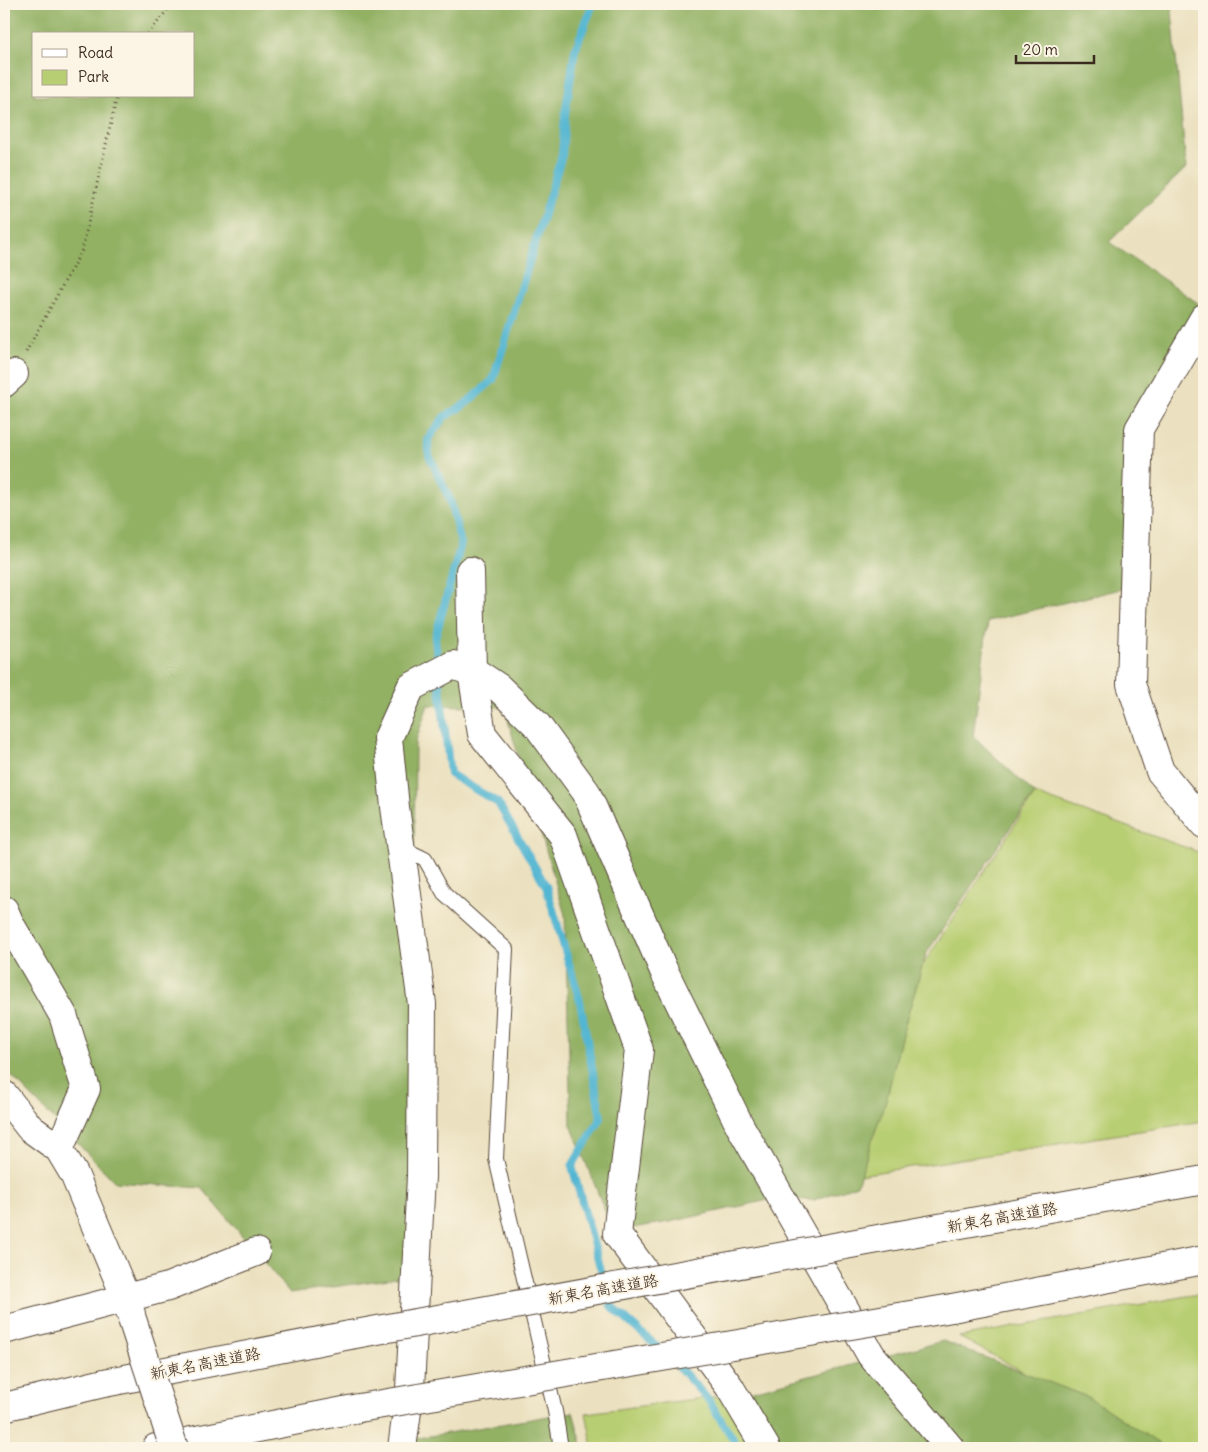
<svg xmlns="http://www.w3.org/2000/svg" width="1208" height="1452" viewBox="0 0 1208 1452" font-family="Delius,'Klee One',sans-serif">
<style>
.green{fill:#b8ce72;stroke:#7a7c48}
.forest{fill:#92b164;stroke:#666e41;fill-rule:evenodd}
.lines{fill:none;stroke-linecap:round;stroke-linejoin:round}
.stream{stroke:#53b6d2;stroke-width:8}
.lane-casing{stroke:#554536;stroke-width:16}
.street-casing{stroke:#554536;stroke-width:30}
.secondary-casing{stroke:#554536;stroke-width:30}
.highway-casing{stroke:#554536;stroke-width:30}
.path{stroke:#554536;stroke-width:3;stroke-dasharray:1 4;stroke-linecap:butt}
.lane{stroke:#fff;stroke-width:14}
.street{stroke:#fff;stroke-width:28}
.secondary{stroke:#fff;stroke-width:28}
.highway{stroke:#fff;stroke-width:28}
.street-bridge-casing{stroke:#554536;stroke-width:30;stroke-linecap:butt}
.highway-bridge-casing{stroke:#554536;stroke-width:30;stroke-linecap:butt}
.street-bridge{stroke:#fff;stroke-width:28}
.highway-bridge{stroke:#fff;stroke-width:28}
.labels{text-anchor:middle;stroke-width:4;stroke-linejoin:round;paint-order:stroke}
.street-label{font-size:16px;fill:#3b2a1e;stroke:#fcf5e5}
</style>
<rect width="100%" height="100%" fill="#fcf5e5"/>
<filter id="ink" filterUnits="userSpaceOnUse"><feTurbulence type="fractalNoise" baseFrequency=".02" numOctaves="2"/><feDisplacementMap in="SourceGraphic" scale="10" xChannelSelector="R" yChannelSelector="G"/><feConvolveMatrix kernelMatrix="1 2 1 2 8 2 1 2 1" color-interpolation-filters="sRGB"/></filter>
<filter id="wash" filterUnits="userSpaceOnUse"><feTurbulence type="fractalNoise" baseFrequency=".0096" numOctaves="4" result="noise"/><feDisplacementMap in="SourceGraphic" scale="20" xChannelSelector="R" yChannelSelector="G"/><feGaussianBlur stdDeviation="1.12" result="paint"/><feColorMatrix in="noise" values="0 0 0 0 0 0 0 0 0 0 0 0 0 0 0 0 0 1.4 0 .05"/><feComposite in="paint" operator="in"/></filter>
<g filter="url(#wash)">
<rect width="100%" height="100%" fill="#ebe1c0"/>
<path class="green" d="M1035,794L1204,854V1121L860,1175L922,966Z
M1204,1293V1445L1189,1448H1164L959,1337Z
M749,1392L774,1448H593L586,1413Z"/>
<path class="forest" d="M4,4H1175L1172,11L1186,168L1109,242L1198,303L1139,429L1121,589L988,621L973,736L1035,794L1014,822L926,954L901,1038L887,1097L857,1185L814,1200L773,1199L670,1222L613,1231L571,1125L565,915L504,707L428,705L415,743L411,1271L396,1278L290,1293L202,1188L115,1182L4,1068ZM34,34H194V96H34Z
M943,1341L1090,1398L1165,1448H774L749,1392Z
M573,1412L583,1448H410L412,1439Z"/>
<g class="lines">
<path class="stream" d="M438,667L435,638L461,544L450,500L429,455L428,439L444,417L464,405L493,380L562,155L565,115L575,50L593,4
M439,679L450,774L498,803L546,886L580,1001L601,1118L572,1166L611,1306L662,1351
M673,1360L709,1401L739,1448"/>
</g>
</g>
<g filter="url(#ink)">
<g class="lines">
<defs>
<path id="lane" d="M400,847L425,859L444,893L506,949L496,1159L555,1411L561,1448"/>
<path id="street" d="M1204,318L1139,429L1131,684L1160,771L1204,824
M4,383L14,374
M470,571L472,672L482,734L563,835L639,1050L617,1234L729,1386L766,1448
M4,910L10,924L63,1015L86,1089L59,1149
M4,1095L30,1128L59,1149L74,1174L126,1298L131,1314
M4,1330L168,1287L256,1252"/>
<path id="secondary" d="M402,1448L410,1389L421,1176L422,1004L395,807L388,738L411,687L453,665L478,674L499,688L537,725L586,792L664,971L740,1126L871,1355L950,1448"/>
<path id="highway" d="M900,1235L1204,1180
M952,1308L1204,1260
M4,1407L104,1383L350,1335
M156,1448L359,1408"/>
</defs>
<use href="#lane" class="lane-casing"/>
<use href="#street" class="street-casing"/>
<use href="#secondary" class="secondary-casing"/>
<use href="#highway" class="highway-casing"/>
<path class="path" d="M148,34L172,4
M4,338L7,350
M26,352L82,250L117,96"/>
<use href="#lane" class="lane"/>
<use href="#street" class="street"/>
<use href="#secondary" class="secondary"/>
<use href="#highway" class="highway"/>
<defs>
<path id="street-bridge" d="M132,1319L174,1448"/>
<path id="highway-bridge" d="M350,1335L900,1235
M359,1408L952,1308"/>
</defs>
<use href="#street-bridge" class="street-bridge-casing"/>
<use href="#highway-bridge" class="highway-bridge-casing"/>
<use href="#street-bridge" class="street-bridge"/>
<use href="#highway-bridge" class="highway-bridge"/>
</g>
</g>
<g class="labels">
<g class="street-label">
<text transform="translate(1002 1217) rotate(-10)" y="6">新東名高速道路</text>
<text transform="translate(603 1289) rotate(-10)" y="6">新東名高速道路</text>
<text transform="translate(205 1363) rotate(-11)" y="6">新東名高速道路</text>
</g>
</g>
<rect width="1208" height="1452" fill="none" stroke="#fcf5e5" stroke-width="20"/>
<rect x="32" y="32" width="162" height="65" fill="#fcf5e5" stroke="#afa495"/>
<rect x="42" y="49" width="25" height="8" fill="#ffffff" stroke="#afa495"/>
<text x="78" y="58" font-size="15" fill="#3b2a1e">Road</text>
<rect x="42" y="70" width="25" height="15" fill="#b8ce72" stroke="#afa495"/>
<text x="78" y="82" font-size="15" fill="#3b2a1e">Park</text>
<path d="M1016 55v8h78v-8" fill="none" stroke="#3b2a1e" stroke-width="2.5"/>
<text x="1023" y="55" font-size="15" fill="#3b2a1e" stroke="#fcf5e5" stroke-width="4" paint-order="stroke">20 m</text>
</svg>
